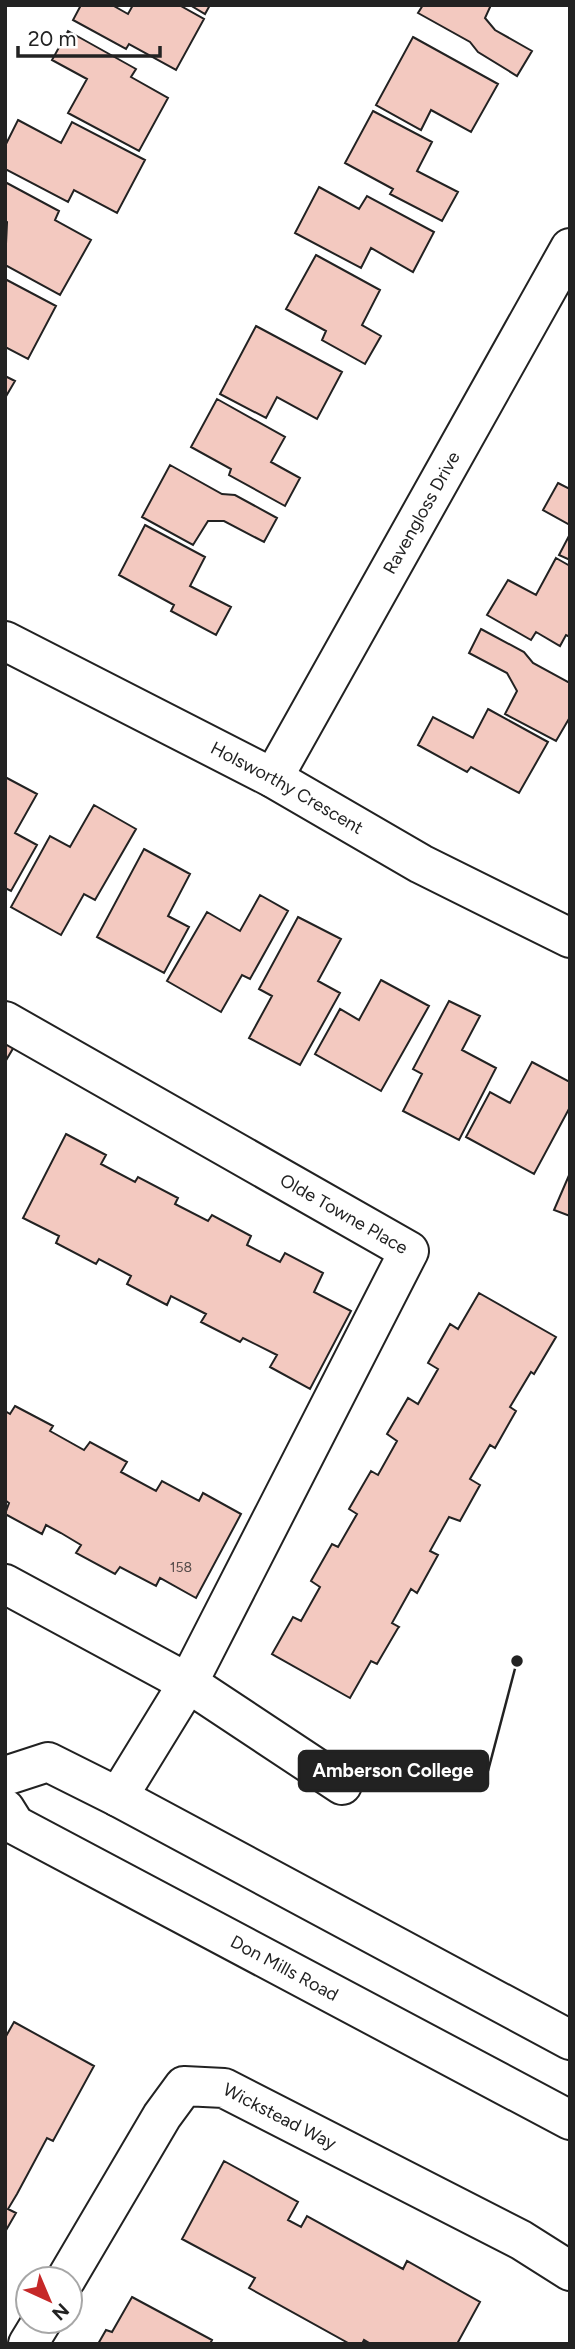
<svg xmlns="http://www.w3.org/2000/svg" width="575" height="2349" viewBox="0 0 575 2349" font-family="Figtree,sans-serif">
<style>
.building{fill:#f3c9c0;stroke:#222;stroke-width:2}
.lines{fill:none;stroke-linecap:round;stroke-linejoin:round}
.minor-casing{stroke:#222;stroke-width:42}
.major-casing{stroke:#222;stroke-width:42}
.minor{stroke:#fff;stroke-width:38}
.major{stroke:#fff;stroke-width:38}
.labels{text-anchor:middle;stroke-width:5;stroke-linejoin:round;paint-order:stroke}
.number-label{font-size:14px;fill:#564c4a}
.street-label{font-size:18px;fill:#222;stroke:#fff}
.leader{fill:none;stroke:#222;stroke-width:2.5}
.callout-dot{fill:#222;stroke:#fff;stroke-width:2.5}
.callout{fill:#222;stroke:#222;stroke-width:2.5}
.callout-label{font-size:19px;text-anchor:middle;font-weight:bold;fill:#fff}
</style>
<rect width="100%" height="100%" fill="#fff"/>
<path class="building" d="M81,5H112L128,14L133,5H179L204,19L176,70L129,44L126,49L73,20Z
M190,5H210L205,14Z
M423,5H491L485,18L495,30L532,51L517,76L478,52L470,42L418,13Z
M68,31L136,69L131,77L168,98L139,151L68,113L87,79L52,60Z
M413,37L498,84L471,132L431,110L421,130L376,105Z
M373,111L432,142L417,171L458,192L442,221L390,194L393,189L345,163Z
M18,120L61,143L72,122L145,160L117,213L74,190L68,202L5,169V146Z
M5,182L59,211L55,220L91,240L60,295L5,265L7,222L5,221Z
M319,187L359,209L367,196L434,232L413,272L371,248L361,268L295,233Z
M316,255L380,290L362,325L381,336L365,364L322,340L326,331L286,309Z
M5,279L56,306L28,359L5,347Z
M256,326L342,372L317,419L277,397L266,418L220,394Z
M5,376L15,381L5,398Z
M217,399L285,437L271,462L300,478L285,506L229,475L231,469L191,447Z
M170,465L222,494L235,495L277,518L264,542L224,521H208L193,545L142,517Z
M558,483L570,489V525L543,510Z
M145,525L205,557L190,586L231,607L216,635L171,611L174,605L119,575Z
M570,534V560L559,555Z
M556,558L570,566V637L566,635L560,646L536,632L531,640L487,615L508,580L536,595Z
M481,629L524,652L533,663L570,683V717L556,741L505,714L517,691L507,673L469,653Z
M488,709L548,742L519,793L471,767L467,772L418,745L433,717L473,738Z
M5,777L37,794L15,833L37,845L11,891L5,888Z
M94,805L136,829L95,900L84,894L61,935L11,907L50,836L70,847Z
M144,849L190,874L168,916L189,927L164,973L97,937Z
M260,895L288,911L250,979L242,975L221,1012L167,981L207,912L240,931Z
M298,917L341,939L318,981L340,993L300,1065L249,1038L272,996L259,989Z
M381,980L429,1006L381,1091L315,1054L340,1009L359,1020Z
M449,1001L480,1016L462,1050L496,1068L459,1140L403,1111L422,1074L413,1069Z
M5,1032L18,1040L5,1062Z
M532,1062L570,1082V1107L534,1174L466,1137L490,1092L510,1103Z
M66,1134L106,1155L101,1164L135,1182L138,1177L178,1198L175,1204L208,1221L212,1215L251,1236L247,1245L280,1262L285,1253L323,1273L314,1292L351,1311L310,1389L270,1367L277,1355L243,1338L240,1342L201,1322L206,1314L171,1296L167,1305L127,1284L131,1276L99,1259L96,1264L56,1243L59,1236L23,1218Z
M570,1173V1216L554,1210Z
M479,1293L556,1337L534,1374L531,1372L510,1407L516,1411L495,1448L490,1445L470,1479L480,1485L460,1521L449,1517L430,1551L438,1555L417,1593L411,1589L392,1623L399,1627L398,1628L377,1664L371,1661L350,1698L272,1654L293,1617L301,1621L320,1587L311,1581L332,1544L338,1547L357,1514L349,1509L371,1471L378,1475L397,1441L387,1434L408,1398L418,1404L438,1369L428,1363L450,1324L458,1329Z
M15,1406L53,1426L50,1431L84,1450L90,1442L127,1462L121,1472L156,1491L162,1481L199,1501L203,1493L241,1514L196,1598L160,1578L156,1586L120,1567L115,1574L76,1553L81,1545L61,1533L46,1525L42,1534L5,1514L9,1503L5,1500V1411L10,1414Z
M14,2022L94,2066L53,2141L47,2138L17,2194L8,2209L16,2213L5,2232V2038Z
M224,2161L298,2202L288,2220L301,2227L307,2216L403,2269L407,2261L480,2302L457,2344H371L364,2340L362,2344H350L249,2288L255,2278L182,2239Z
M132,2297L212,2340L210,2344H98L106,2330L112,2332Z"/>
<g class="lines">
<defs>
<g id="minor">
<path id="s1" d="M5,641L273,778L421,864L570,938"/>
<path id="s2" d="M273,778L570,248"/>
<path id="s3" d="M5,1021L409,1251L188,1683L5,1584"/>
<path d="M118,1797L188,1683L342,1785"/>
<path id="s4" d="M66,2279L162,2116L184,2086L224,2088L521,2240L570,2271"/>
<path d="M28,2344L42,2321"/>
</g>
<g id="major">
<path d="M5,1776L48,1762L118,1797L570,2040"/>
<path id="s5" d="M5,1809L15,1825L570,2120"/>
</g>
</defs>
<use href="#minor" class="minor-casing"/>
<use href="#major" class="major-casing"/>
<use href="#minor" class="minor"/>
<use href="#major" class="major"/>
</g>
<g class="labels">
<g class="number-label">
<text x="181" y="1572">158</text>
</g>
<g class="street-label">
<text dy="6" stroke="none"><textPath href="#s2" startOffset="304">Ravengloss Drive</textPath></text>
<text dy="6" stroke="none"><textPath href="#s1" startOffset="318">Holsworthy Crescent</textPath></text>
<text dy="6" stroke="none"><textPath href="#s3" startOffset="390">Olde Towne Place</textPath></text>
<text dy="6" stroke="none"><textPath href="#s5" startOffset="324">Don Mills Road</textPath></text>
<text dy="6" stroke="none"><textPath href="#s4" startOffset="329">Wickstead Way</textPath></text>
</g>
</g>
<path class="leader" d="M517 1661L488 1771"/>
<circle class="callout-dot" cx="517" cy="1661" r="7"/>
<rect class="callout" x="299" y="1751" width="189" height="40" rx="7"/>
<g class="callout-label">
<text x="393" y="1777">Amberson College</text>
</g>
<rect width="575" height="2349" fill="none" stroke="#222222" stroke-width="14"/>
<g transform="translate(49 2300) rotate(136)"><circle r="33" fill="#ffffff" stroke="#a7a7a7" stroke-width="2"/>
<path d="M0-5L12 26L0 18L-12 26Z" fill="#c62828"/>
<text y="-10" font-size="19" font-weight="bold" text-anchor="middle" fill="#222222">N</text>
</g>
<path d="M18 46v10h142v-10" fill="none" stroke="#222222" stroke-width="3.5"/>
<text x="28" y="46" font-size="21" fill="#222222" stroke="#ffffff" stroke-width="5" paint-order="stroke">20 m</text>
</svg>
